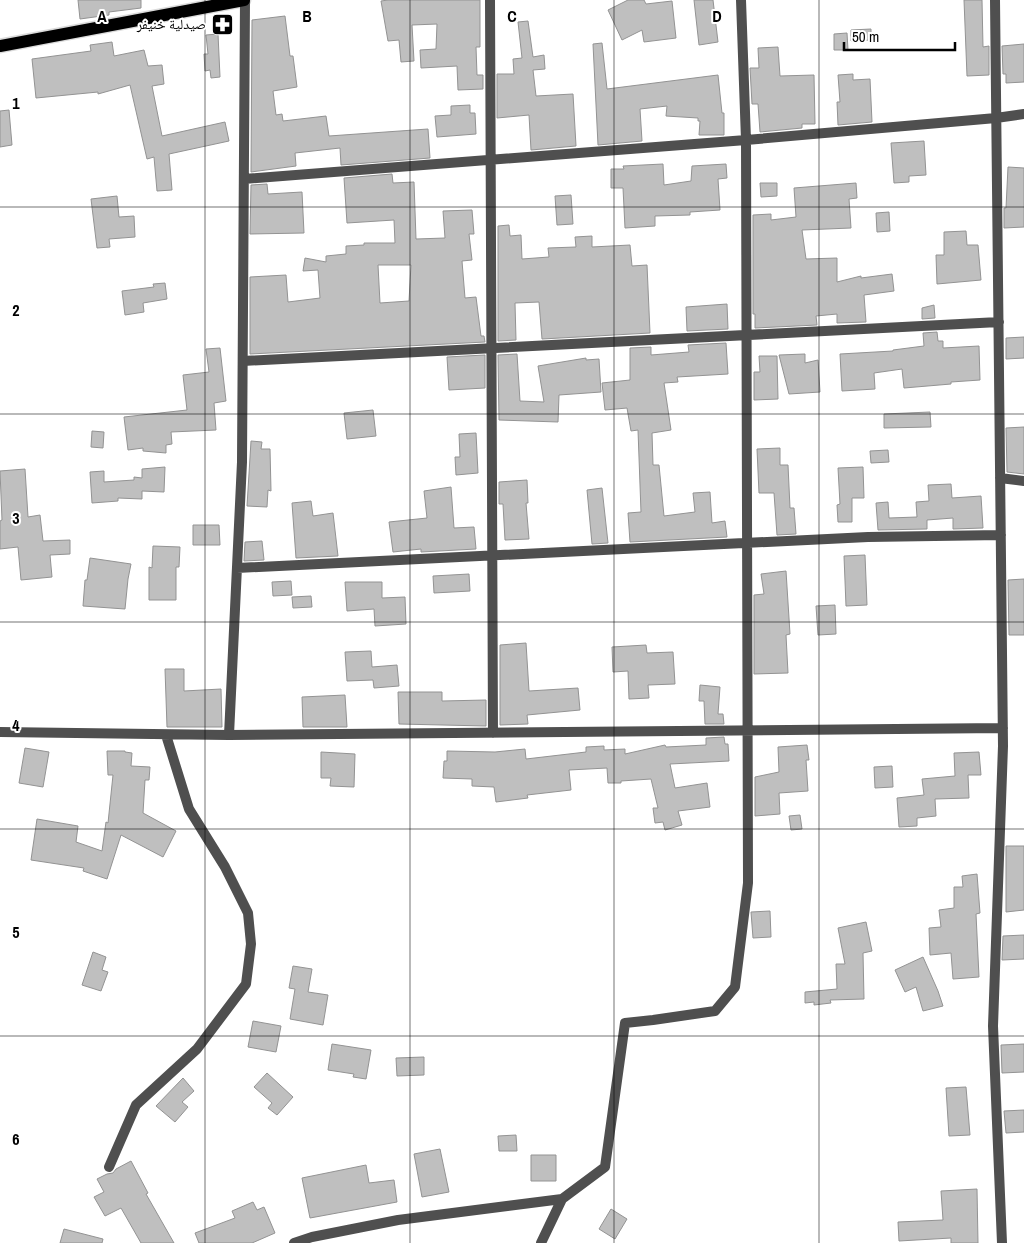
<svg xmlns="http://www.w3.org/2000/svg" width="1024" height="1243" viewBox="0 0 1024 1243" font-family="'Archivo Narrow','Noto Naskh Arabic',sans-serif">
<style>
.building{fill:#bfbfbf;stroke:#939393;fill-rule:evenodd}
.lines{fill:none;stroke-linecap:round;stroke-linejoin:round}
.primary-casing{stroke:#dbdbdb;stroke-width:15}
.minor{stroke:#4f4f4f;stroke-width:10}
.primary{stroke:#000;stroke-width:12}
.grid{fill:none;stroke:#000;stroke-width:1;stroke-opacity:0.55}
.labels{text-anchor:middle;stroke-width:4;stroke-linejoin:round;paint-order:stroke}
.poi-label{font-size:14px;fill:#000;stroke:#fff;text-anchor:end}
.grid-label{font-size:16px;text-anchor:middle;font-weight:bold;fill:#000;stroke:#fff;stroke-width:4;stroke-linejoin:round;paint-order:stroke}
</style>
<rect width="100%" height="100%" fill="#fff"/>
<path class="building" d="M78,0H141V8L109,12V15L80,19Z
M388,0H480V47H476L477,75H483V89L458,90L457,66L421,68L420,50L436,49L437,24L412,25L414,61L401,62L399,40L388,41L381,1Z
M628,0H644L646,4L672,1L676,38L644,42L642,30L622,40L608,10Z
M694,0H713L718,42L699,45Z
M964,0H982L983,47L989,46V75L967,76Z
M285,16L290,56H293L297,87L273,91L276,115L282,114L283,121L326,116L329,136L428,129L430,158L341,165L340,148L295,153L296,166L251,172L252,20Z
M528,21L533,57L544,55L545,69L533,70L536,96L573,94L576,146L531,150L529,115L497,118V74H514L513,59L522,58L518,22Z
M871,29V40L851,41V30Z
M847,33L848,50H834V34Z
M218,34L220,77L211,78L210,70L205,71L204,54H208L206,35Z
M112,42L114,56L144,50L148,66L162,65L164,84L152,86L162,136L225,122L229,141L169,154L172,190L157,191L154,157L147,159L130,85L98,94V92L36,98L32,59L91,51L90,45Z
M602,43L607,89L718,75L722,113H724V135H699L700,121H698V118L666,116L667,106L640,109L642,141L598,145L593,44Z
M1024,44V82L1006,83V74H1003L1002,46Z
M778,47L780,76L814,75L815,124H802V128L760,132L758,104H752L750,68H759L758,48Z
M853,74V80L870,79L872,122L838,125L837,102H840L838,75Z
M470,105V113H475L476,134L437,137L435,116L451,115V106Z
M9,110L12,145L0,147V111Z
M924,141L926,175L909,176V182L894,183L891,143Z
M663,164L664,185L691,181L692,166L726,164L727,178L718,179L720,210L690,212V215L655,216V226L625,228L623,188H611V169H624L623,166Z
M1008,167L1024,168V227L1004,228V208H1006Z
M392,174L393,183L414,182L416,239L445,238L443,211L472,210L474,234H469L472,260L462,261L465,298L476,297L481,336H484L485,342L250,354V277L286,275L288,302L320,298L318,270L303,271L305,258L326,262V256L346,254V246L364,245V243H395L394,220L347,223L344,178ZM378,265H411L409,301L380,303Z
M760,183H777V196L761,197Z
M856,183L857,198L849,199L851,228L802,230L806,259L837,258V282L861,276V278L892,274L894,291L864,295L866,322L837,323V314L816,316L817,325L755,328V314H753V215L771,214V220L796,217L794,188Z
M267,184L268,194L302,192L304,233L250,234L251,185Z
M571,195L573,224L557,225L555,196Z
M117,196L119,217L134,216L135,237L109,239L110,247L97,248L91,199Z
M889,212L890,231L877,232L876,213Z
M509,225L510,236L521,235L522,259L549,257L548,248L576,247L575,237L592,236V247L630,245L632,266L647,265L650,333L542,339L539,302L515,303L516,340L498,341V226Z
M966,231L967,245H978L981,280L937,284L936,255H944V232Z
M165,283L167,299L143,303L144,312L125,315L122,291L154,287L153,284Z
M727,304L728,329L687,331L686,307Z
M934,305L935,318L922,319V308Z
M937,332L938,341H943V348L979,346L980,380L951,382V384L904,388L902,369L874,373L875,389L842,391L840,354L893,351V350L924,346L923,333Z
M1024,337V358L1006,359V338Z
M726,343L728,374L677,377L678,382L664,383L671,430L652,433L653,465H659L664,516L695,512L693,493L710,492L712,523L725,521L727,537L630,542L628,513L641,512L638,430L631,431L627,408L605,410L602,383L630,380V348L651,347V355L689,352L688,345Z
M220,348L226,401L214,403L216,430L171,432L172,444L166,445V453L143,451V448L128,450L124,417L187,410L183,375L209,372L206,349Z
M517,354L520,401L544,402L538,366L586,358V360L599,359L601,392L559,395L558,422L499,420L498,355Z
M805,354V363L818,360L820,392L789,394L779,355Z
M485,355V388L449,390L447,357Z
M759,356H777L778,399L754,400V372H760Z
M373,410L376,436L347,439L344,413Z
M930,412L931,427L884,428V414Z
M1024,427V474L1007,472L1006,428Z
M92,431L104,432L103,448L91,447Z
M476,433L478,473L456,475L455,457H460L459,434Z
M251,441L262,442L261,449H270L271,491L268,490L267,507L247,506Z
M780,448V465H788L790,508H794L796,534L777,535L774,493H759L757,449Z
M888,450L889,462L871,463L870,451Z
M165,467L164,492L142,491V499L118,498V501L92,503L90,472L104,471V482L134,480V477L142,478V469Z
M863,467L864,498H852V522H838L837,505L840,504L838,468Z
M25,469L28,517L40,515L43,541L70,540V554L50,555L52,577L21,580L18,547L0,549V521L2,520L0,471Z
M527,480L528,503H526L529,539L505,540L503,504H499V482Z
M951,484L952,498L981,496L983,528L953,529V518L927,520V529L878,530L876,503L888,502L889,518L917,517L916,502L929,501L928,485Z
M451,487L454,528L474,527L476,549L421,552V549L393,552L389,522L427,518L424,491Z
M602,488L608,543L592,544L587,490Z
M311,501L313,516L333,513L338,556L296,558L292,503Z
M193,525H219L220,545H193Z
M262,541L264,560L244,561L245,542Z
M153,546L180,547L179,567H176V600H149V567L152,568Z
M865,555L867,605L846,606L844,556Z
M90,558L131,564L128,579L125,609L83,606L85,580H87Z
M786,571L790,634L786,635L788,673L754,674V595L764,594L761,574Z
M469,574L470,591L434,593L433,576Z
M1024,579V635H1009L1008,580Z
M291,581L292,595L273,596L272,582Z
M345,582H382V598L405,597L406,624L375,626L374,609L347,611Z
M311,596L312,607L293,608L292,597Z
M835,605L836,634L818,635L816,606Z
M526,643L529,691L578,688L580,710L527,715L528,724L500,725V645Z
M646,645L647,653L673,652L675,684L648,685L649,698L629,699L628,671L613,672L612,647Z
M371,651L372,667L397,665L399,686L374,688L373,680L347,681L345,652Z
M165,669H184V691L221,689L222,727H167Z
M700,685L720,687L718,714H723L724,724H705L704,701H699Z
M398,692H442V701L486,700V726L399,724Z
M345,695L347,727H303L302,697Z
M724,737L725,744H728L729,761L670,764L675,788L707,783L710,807L678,811L682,825L665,830L663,822L655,823L653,808H658L651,779L621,781V783H608L607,768L569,770L571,790L527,795L528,798L496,802L494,787L472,786V779L443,778L444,761H447V751L495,752L525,749L526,759L586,752V747L604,746V750L625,749V754L665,745L666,747L706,745V738Z
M807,745L809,760H806L808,791L779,793L780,814L755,816V777L779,772L778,747Z
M25,748L49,752L43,787L19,783Z
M107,751H125V752L132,753L131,766L150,767L149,780H145L143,813L176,831L163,857L121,835L107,879L83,871L84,868L31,860L37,819L78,826L76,842L102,851L106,822L108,823L113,775H108Z
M321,752L355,754L354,787L330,786L331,778H321Z
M979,752L981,775H968L969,798L935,799L936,816L917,818V826L899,827L897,798L924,795L922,779L955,776L954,753Z
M892,766L893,787L875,788L874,767Z
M800,815L802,829L791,830L789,816Z
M1006,846H1024V910L1006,912Z
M977,874L980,913L976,914L979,977L953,979L951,953L930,955L929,928L941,927L939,910L954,908V887H963L962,876Z
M770,911L771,937L753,938L751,912Z
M866,922L872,951L863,953L864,999L830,1000L831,1003L814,1005V1002L805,1003V992L837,989L836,964H845L838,928Z
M1024,935V959L1002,960L1003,936Z
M93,952L106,957L102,970L108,972L101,991L82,985Z
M923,957L938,991L943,1006L923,1011L916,987L905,992L895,970Z
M293,966L312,969L308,992L328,995L323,1025L290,1019L295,989L289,988Z
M253,1021L281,1026L276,1052L248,1047Z
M332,1044L371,1050L366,1079L353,1077L354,1074L328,1070Z
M1024,1044V1072L1002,1073L1001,1045Z
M424,1057V1075L397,1076L396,1058Z
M267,1073L293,1097L277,1115L268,1108L272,1103L254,1087Z
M183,1078L194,1091L182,1102L188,1107L175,1122L156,1106Z
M966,1087L970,1135L949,1136L946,1088Z
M1024,1110V1132L1006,1133L1004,1111Z
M516,1135L517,1151H499L498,1136Z
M440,1149L449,1192L422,1197L414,1154Z
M531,1155H556V1181H531Z
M131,1161L148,1193L146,1194L174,1243H141L121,1208L105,1216L94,1197L104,1192L97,1179L107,1174L113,1173L116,1169Z
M366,1165L369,1183L394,1180L397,1202L310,1218L302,1178Z
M977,1189L978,1243H951V1238L899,1241L898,1222L943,1220L941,1191Z
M253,1202L257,1210L264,1207L275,1233L252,1243H199L195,1233L235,1218L232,1211Z
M611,1209L627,1219L615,1239L599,1229Z
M64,1229L103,1239L102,1243H60Z"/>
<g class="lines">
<defs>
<path id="primary" d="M0,46L244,0"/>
</defs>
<use href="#primary" class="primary-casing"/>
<path class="minor" d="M490,0L493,733
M995,0L1003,746L993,1026L1002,1243
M244,179L746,140L741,0
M243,361L999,322
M1000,478L1024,481
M237,568L868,537L1001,535
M0,732L229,735L1003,728
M229,735L242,462L245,0
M109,1167L136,1105L197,1049L246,984L251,944L248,913L225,867L189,809L166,735
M294,1243L312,1237L398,1220L562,1199
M541,1243L562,1199L605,1167L625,1023L653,1020L715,1011L735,987L748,883L746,140L996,118L1024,114"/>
<use href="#primary" class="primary"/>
</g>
<path class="grid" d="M205,0V1243M410,0V1243M614,0V1243M819,0V1243M0,207H1024M0,414H1024M0,622H1024M0,829H1024M0,1036H1024"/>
<defs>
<symbol id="pharmacy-square" viewBox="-11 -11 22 22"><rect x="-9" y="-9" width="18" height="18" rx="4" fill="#000" stroke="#fff"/><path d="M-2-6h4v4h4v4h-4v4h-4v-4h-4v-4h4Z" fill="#fff"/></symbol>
</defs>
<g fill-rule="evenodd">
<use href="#pharmacy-square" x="210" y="12" width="25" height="25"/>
</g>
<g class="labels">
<g class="poi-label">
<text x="206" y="29">صيدلية خنيفر</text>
</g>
</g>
<g class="grid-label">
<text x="102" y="22">A</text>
<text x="307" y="22">B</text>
<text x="512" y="22">C</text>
<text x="717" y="22">D</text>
<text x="16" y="109">1</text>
<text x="16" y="316">2</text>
<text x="16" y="524">3</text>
<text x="16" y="731">4</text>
<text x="16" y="938">5</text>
<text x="16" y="1145">6</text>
</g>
<path d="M844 42v8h111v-8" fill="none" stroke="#000000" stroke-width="2.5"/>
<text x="852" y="42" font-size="15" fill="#000000" stroke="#ffffff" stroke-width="4" paint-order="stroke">50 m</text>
</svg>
